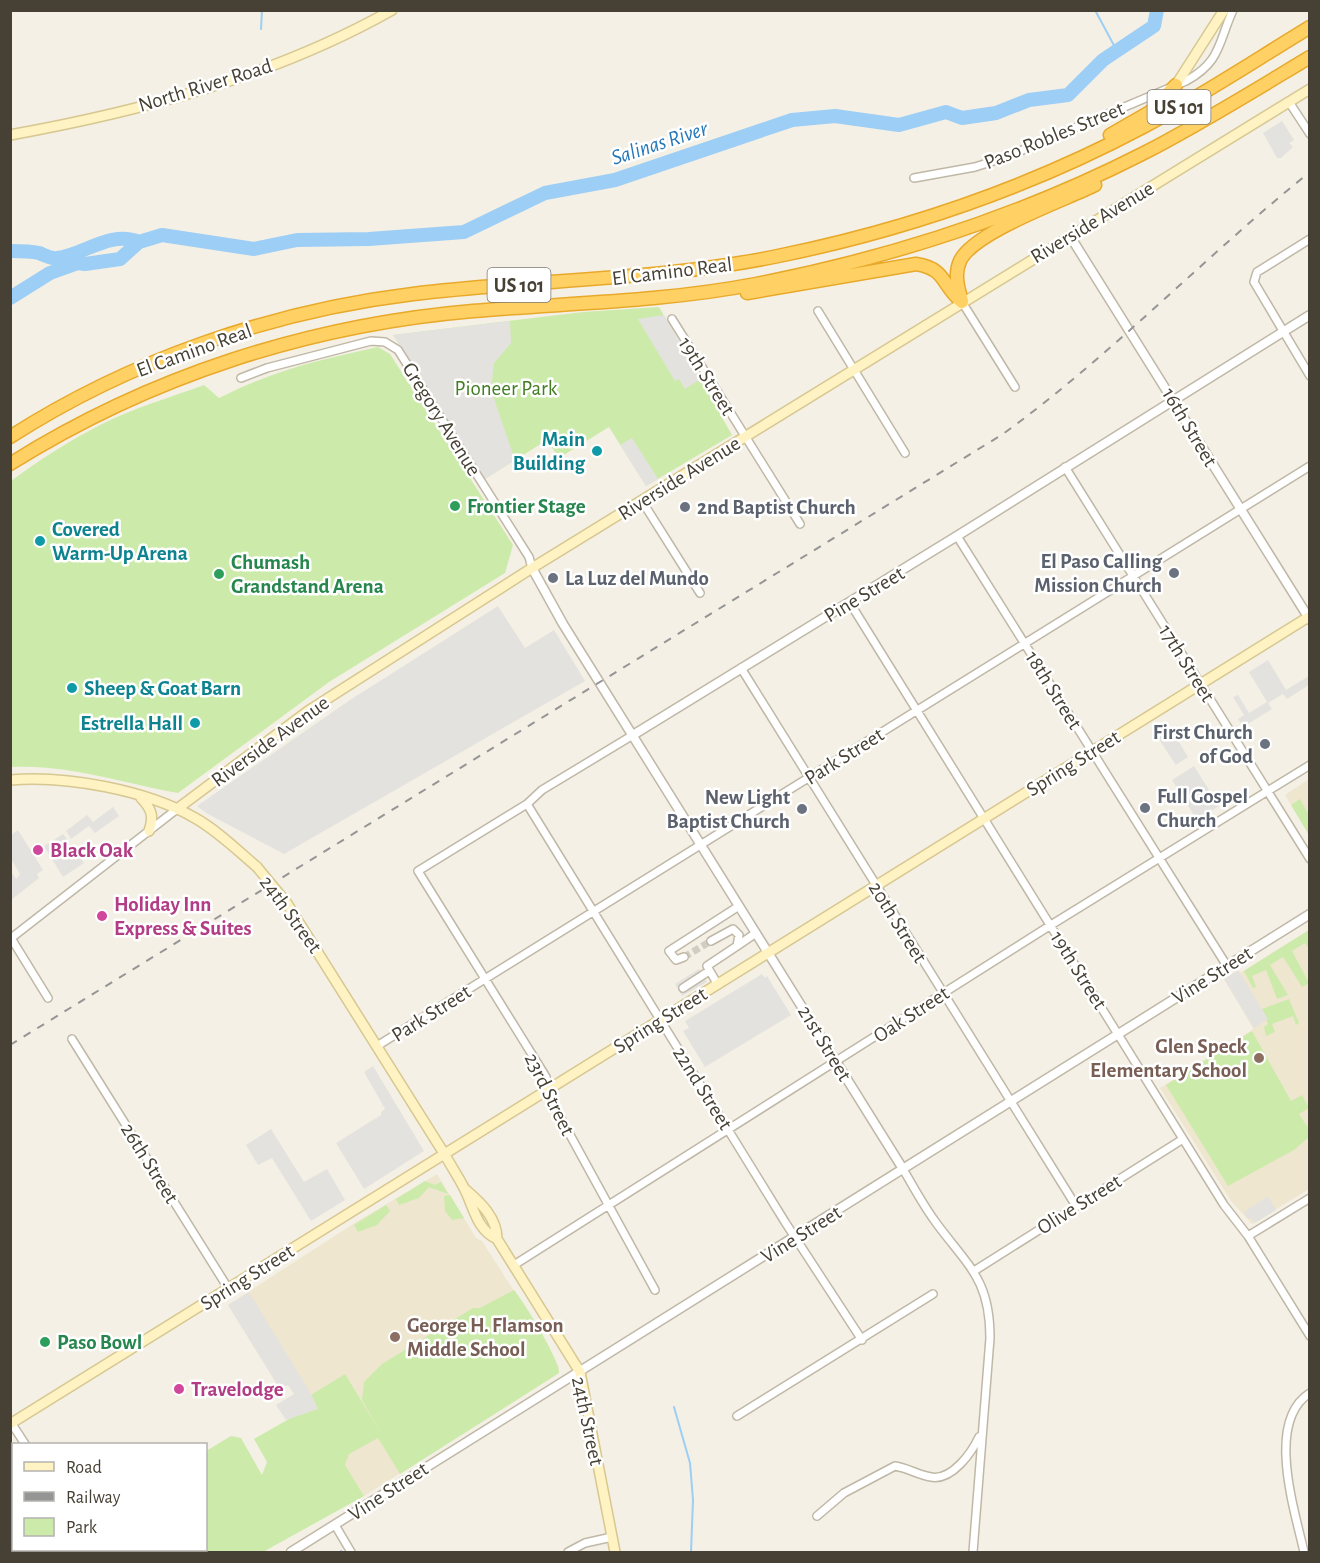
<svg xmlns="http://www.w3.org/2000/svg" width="1320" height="1563" viewBox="0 0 1320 1563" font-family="'Alegreya Sans',sans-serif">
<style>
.education{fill:#eee6ce}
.green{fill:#ccebab}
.parking{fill:#e4e2de}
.water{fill:#9dcef5}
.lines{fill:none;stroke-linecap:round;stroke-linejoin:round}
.stream{stroke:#9dcef5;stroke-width:2}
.river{stroke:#9dcef5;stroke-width:14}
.minor-tunnel{stroke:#d1cdc2;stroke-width:7;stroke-dasharray:7 3.5;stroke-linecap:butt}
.minor-casing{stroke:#c0b8a7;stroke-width:10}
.tertiary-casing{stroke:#c0b8a7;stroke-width:11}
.secondary-casing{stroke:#d7c791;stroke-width:12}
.motorway-casing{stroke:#e8a92b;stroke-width:15}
.minor{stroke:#fff;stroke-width:7}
.tertiary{stroke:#fff;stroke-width:8}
.secondary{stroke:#fff3c4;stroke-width:9}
.motorway{stroke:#ffd165;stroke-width:12}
.rail{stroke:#959595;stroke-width:2;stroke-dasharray:8 8;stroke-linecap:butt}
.secondary-bridge-casing{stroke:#d7c791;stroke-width:12;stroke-linecap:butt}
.secondary-bridge{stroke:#fff3c4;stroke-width:9}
.culture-dot{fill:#0f9aa8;stroke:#fff;stroke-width:2}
.leisure-dot{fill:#2e9e5b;stroke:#fff;stroke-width:2}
.worship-dot{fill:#6b7280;stroke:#fff;stroke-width:2}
.hotel-dot{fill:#d1479c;stroke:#fff;stroke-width:2}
.education-dot{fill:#8d6e63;stroke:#fff;stroke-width:2}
.labels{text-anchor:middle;stroke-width:5;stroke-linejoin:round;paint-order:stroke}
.shield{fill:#fff;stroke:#7e7971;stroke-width:1.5}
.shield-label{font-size:20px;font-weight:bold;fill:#474034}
.street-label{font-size:21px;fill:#474034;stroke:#fff}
.park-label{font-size:21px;fill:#427d23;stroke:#fff}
.culture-label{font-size:21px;font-weight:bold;fill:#0d838f;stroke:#fff;text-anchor:end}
.leisure-label{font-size:21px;font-weight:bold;fill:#27864d;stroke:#fff;text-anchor:start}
.worship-label{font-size:21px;font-weight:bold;fill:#5b616d;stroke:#fff;text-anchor:start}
.hotel-label{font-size:21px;font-weight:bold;fill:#b23c85;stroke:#fff;text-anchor:start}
.education-label{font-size:21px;font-weight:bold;fill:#785e54;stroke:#fff;text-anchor:end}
.water-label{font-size:22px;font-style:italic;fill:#2677ba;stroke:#fff}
</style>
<rect width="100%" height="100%" fill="#f4f0e5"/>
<path class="education" d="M1309,779V835L1285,795Z
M1309,930V1189L1252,1224L1231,1201L1160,1088L1252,1030L1253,1028L1224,979L1238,970L1240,973Z
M437,1174L476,1238L482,1241L541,1333L559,1367V1373L364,1496L288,1385L280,1389L228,1305L353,1224Z"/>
<path class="green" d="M659,307L732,435L646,486L609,427L559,458L547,440L485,479L393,335L583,312Z
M378,347L390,354L513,545L505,573L329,682L178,793C122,783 69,764 11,767V481C39,460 69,441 100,425C133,408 169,398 204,385L219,398C274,370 319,360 378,347Z
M1300,799L1309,815V835L1291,805Z
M1309,930V950L1305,943L1292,951L1309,983L1302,987L1283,957L1270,965L1288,995L1277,999L1266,970L1252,976L1256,987L1253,988L1244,971Z
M1289,999L1299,1023L1296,1025L1293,1016L1272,1024L1275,1032L1266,1036L1264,1027L1268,1024L1262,1009Z
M1252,1031L1291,1101L1302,1095L1309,1108L1299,1114L1309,1129V1137L1294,1150L1228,1186L1166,1085Z
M425,1181L435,1185L441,1182L448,1194L429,1187L419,1198L399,1205L396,1199Z
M450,1195L464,1218L452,1220L445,1211L444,1196Z
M386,1205L390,1211L377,1225L358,1232L354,1225Z
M514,1290C524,1302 560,1360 559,1373L400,1474L378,1438L349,1454L345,1465L364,1496L263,1552H176L173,1550H206V1451L231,1436L241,1438L262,1475L267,1462L254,1439L296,1415L317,1409L311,1395L345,1374L382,1435L362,1400L364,1382L382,1364L473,1308H480Z"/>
<path class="parking" d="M1282,121L1294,140L1289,143L1293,147L1281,158H1277L1263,133Z
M664,315L701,379L685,389L679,379L675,381L638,319Z
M510,321L511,343L494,363L491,390L515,460L485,479L393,335Z
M632,438L658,479L646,486L620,445Z
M498,606L525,648L554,630L585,681L284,854L206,813L197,806L350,700Z
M1268,660L1286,690L1309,676V685L1287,699L1283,694L1268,703L1272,709L1243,727L1238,719L1244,715L1233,697L1238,695L1249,713L1267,702L1249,672Z
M1171,729L1188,757L1176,765L1158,738Z
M1194,766L1219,806L1197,820L1172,780Z
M113,807L119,816L95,833L89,826L71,839L66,831L87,815L93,822Z
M18,830L43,870L37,874L39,878L11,900V875L13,874L16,879L20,874L11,859V835Z
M63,834L67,839L56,846L61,854L74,846L84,863L63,877L44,846Z
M699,969L707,982L682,996L675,984Z
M1238,970L1268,1019L1254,1028L1224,979Z
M762,974L765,978L767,976L791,1015L705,1067L683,1031L689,1028L685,1021Z
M373,1066L424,1151L364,1189L336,1143L381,1115V1112L385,1109L364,1072Z
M271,1129L304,1182L327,1169L345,1200L311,1221L272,1158L258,1165L246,1145Z
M1268,1196L1276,1210L1255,1223L1251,1218L1248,1219L1244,1212Z
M249,1292L310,1392L318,1409L286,1420L276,1405L294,1394L288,1385L280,1389L228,1305Z"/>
<path class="water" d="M818,111L835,116C823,123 801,128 789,117L793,114Z"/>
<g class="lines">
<path class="stream" d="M1095,10L1117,51
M261,29L262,10
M674,1407L690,1463L693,1500L691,1552
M341,1551L342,1552"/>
<path class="river" d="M10,251C20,251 30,251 39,253C45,255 50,259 57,258C84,255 110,230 139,242
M10,298L50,273L78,263L85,264L120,259L139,242L162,235L254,249L297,240L369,239L464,232L545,193L615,180L792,120L835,116L899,125L946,112L962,118L996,113L1029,100L1068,95L1103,60L1154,26L1157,10"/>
<path class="minor-tunnel" d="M684,957L711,941"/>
<defs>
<path id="minor" d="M1289,102L1310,134
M914,178L975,167L1006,157L1186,81C1221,62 1218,43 1233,10
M1310,239L1262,269L1257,272L1254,282L1310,376
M962,302L1015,387
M818,311L905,453
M672,319L800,524
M241,378L267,368L371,341L385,342L398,350L529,557L532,568
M1065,467L1310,859
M642,501L700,593
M957,536L1227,966
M850,603L1224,1205L1248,1236L1310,1336
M741,668L1076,1206
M633,735L542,790L527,804L418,871L546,1077L552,1102L655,1290
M527,804L785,1222L862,1340
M11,938L48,998
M10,939L177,809
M711,941L733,929L739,935L737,946L707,966L718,985
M737,946L756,933
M684,957L676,960L669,951L739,906
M683,988L709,971
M72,1039L228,1288
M377,1046L1310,466
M903,1169C914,1188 924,1207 937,1224C969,1267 990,1280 990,1338L973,1552
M1248,1236L1310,1198
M514,1265L1051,925L1310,765
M974,1271L1183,1139
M737,1416L933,1294
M10,1421L25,1444
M817,1516L844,1493L895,1466C908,1468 918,1475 931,1477C952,1481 972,1452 979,1437
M335,1525L351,1552
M90,1550L92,1552
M568,1552L585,1543L612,1537
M1304,1552C1295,1511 1265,1421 1310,1393"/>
<path id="tertiary" d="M1070,236L1310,620
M532,568L563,624L903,1169
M633,735L957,536L1310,315
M291,1552L1310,914"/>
<path id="secondary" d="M1176,85L1224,10
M10,135C142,111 275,76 392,10
M10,780C65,775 147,790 195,818C218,831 237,850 257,867
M141,798C152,809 154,817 149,831
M177,809L308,711L532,568L1310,89
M286,902L445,1155C451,1166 458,1176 464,1188C474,1207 476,1229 497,1239
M466,1190C481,1203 497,1218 497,1239L580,1372L615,1552
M10,1424L1310,616"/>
<path id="motorway" d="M1110,135L1150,112L1176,85
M747,293L916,264C947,269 941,285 962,302
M962,301C958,288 954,274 960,261C973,232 1065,200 1095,185
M10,437C130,360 272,311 413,294C534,279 657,281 778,256C906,230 1028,188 1143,127C1200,97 1254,61 1310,27
M10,464C150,376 309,325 473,311C567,303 662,302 756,284C890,258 1020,216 1142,154C1199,125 1255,90 1310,57"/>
</defs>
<use href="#minor" class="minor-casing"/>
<use href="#tertiary" class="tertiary-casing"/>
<use href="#secondary" class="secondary-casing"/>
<use href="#motorway" class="motorway-casing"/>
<use href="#minor" class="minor"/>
<use href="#tertiary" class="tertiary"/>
<use href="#secondary" class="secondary"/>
<use href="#motorway" class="motorway"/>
<path class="rail" d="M10,1045L1003,434C1112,355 1205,256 1310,172"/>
<defs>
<path id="secondary-bridge" d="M257,867L286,902"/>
</defs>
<use href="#secondary-bridge" class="secondary-bridge-casing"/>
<use href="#secondary-bridge" class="secondary-bridge"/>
</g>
<g class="culture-dot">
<circle cx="597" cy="451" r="6"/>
<circle cx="40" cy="541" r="6"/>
<circle cx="72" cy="688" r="6"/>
<circle cx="195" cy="723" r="6"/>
</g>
<g class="leisure-dot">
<circle cx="455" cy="506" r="6"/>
<circle cx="219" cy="574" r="6"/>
<circle cx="45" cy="1342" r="6"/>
</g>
<g class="worship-dot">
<circle cx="685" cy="507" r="6"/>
<circle cx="1174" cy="573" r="6"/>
<circle cx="553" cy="578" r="6"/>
<circle cx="1265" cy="744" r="6"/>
<circle cx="1145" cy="808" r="6"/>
<circle cx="802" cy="809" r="6"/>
</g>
<g class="hotel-dot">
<circle cx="38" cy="850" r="6"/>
<circle cx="102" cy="916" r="6"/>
<circle cx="179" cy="1389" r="6"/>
</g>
<g class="education-dot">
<circle cx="1259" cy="1058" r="6"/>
<circle cx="395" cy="1337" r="6"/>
</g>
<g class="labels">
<g class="shield">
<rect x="1147.5" y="90" width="63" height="34" rx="4.5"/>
<rect x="487.5" y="268" width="63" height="34" rx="4.5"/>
</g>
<g class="shield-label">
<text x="1179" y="114">US 101</text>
<text x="519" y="292">US 101</text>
</g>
<g class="street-label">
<text transform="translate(205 85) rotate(-17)" y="7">North River Road</text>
<text transform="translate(1054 135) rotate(-22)" y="7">Paso Robles Street</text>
<text transform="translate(1092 222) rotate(-31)" y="7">Riverside Avenue</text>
<text transform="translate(672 271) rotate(-7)" y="7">El Camino Real</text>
<text transform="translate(194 350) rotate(-20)" y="7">El Camino Real</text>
<text transform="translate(707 376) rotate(58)" y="7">19th Street</text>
<text transform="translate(442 419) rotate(58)" y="7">Gregory Avenue</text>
<text transform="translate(1190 427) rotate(59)" y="7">16th Street</text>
<text transform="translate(679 478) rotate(-32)" y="7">Riverside Avenue</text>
<text transform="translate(864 594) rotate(-31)" y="7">Pine Street</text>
<text transform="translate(1187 663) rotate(58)" y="7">17th Street</text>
<text transform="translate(1054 690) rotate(58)" y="7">18th Street</text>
<text transform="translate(270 741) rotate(-36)" y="7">Riverside Avenue</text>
<text transform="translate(844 756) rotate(-32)" y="7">Park Street</text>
<text transform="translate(1073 763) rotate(-32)" y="7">Spring Street</text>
<text transform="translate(291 914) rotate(54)" y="7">24th Street</text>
<text transform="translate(898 922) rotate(58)" y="7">20th Street</text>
<text transform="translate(1079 970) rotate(58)" y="7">19th Street</text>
<text transform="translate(1212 975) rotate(-32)" y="7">Vine Street</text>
<text transform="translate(431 1013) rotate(-32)" y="7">Park Street</text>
<text transform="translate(911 1014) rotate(-33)" y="7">Oak Street</text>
<text transform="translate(660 1020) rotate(-32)" y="7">Spring Street</text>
<text transform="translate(825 1043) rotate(59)" y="7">21st Street</text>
<text transform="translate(703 1088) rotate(58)" y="7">22nd Street</text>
<text transform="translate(550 1094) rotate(64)" y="7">23rd Street</text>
<text transform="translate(150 1163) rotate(58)" y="7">26th Street</text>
<text transform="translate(1079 1204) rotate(-32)" y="7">Olive Street</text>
<text transform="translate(801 1234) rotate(-32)" y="7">Vine Street</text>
<text transform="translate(247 1277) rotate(-32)" y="7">Spring Street</text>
<text transform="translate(588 1421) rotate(78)" y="7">24th Street</text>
<text transform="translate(388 1491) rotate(-33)" y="7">Vine Street</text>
</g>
<g class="park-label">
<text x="506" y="395">Pioneer Park</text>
</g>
<g class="culture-label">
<text x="585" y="446">Main<tspan x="585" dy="24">Building</tspan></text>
<text x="52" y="536" text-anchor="start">Covered<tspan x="52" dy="24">Warm-Up Arena</tspan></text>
<text x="84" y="695" text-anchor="start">Sheep &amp; Goat Barn</text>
<text x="183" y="730">Estrella Hall</text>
</g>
<g class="leisure-label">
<text x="467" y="513">Frontier Stage</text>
<text x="231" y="569">Chumash<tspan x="231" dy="24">Grandstand Arena</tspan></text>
<text x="57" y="1349">Paso Bowl</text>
</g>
<g class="worship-label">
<text x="697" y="514">2nd Baptist Church</text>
<text x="1162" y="568" text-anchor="end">El Paso Calling<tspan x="1162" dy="24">Mission Church</tspan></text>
<text x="565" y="585">La Luz del Mundo</text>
<text x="1253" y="739" text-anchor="end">First Church<tspan x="1253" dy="24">of God</tspan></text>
<text x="1157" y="803">Full Gospel<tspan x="1157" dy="24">Church</tspan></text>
<text x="790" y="804" text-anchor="end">New Light<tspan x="790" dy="24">Baptist Church</tspan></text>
</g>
<g class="hotel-label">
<text x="50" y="857">Black Oak</text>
<text x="114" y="911">Holiday Inn<tspan x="114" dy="24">Express &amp; Suites</tspan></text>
<text x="191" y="1396">Travelodge</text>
</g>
<g class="education-label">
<text x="1247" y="1053">Glen Speck<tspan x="1247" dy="24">Elementary School</tspan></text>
<text x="407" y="1332" text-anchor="start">George H. Flamson<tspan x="407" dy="24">Middle School</tspan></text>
</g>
<g class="water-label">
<text transform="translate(659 142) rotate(-18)" y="8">Salinas River</text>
</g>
</g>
<rect width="1320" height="1563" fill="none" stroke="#474034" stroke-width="24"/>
<rect x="12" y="1443" width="195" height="108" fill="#ffffff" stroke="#b5b3ae" stroke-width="1.5"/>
<rect x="24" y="1462" width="30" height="9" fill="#fff3c4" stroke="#b5b3ae" stroke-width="1.5"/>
<text x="66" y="1473" font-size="18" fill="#474034">Road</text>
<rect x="24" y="1492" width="30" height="9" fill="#959595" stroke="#b5b3ae" stroke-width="1.5"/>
<text x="66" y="1503" font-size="18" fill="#474034">Railway</text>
<rect x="24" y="1518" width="30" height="18" fill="#ccebab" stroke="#b5b3ae" stroke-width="1.5"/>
<text x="66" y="1533" font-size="18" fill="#474034">Park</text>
</svg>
